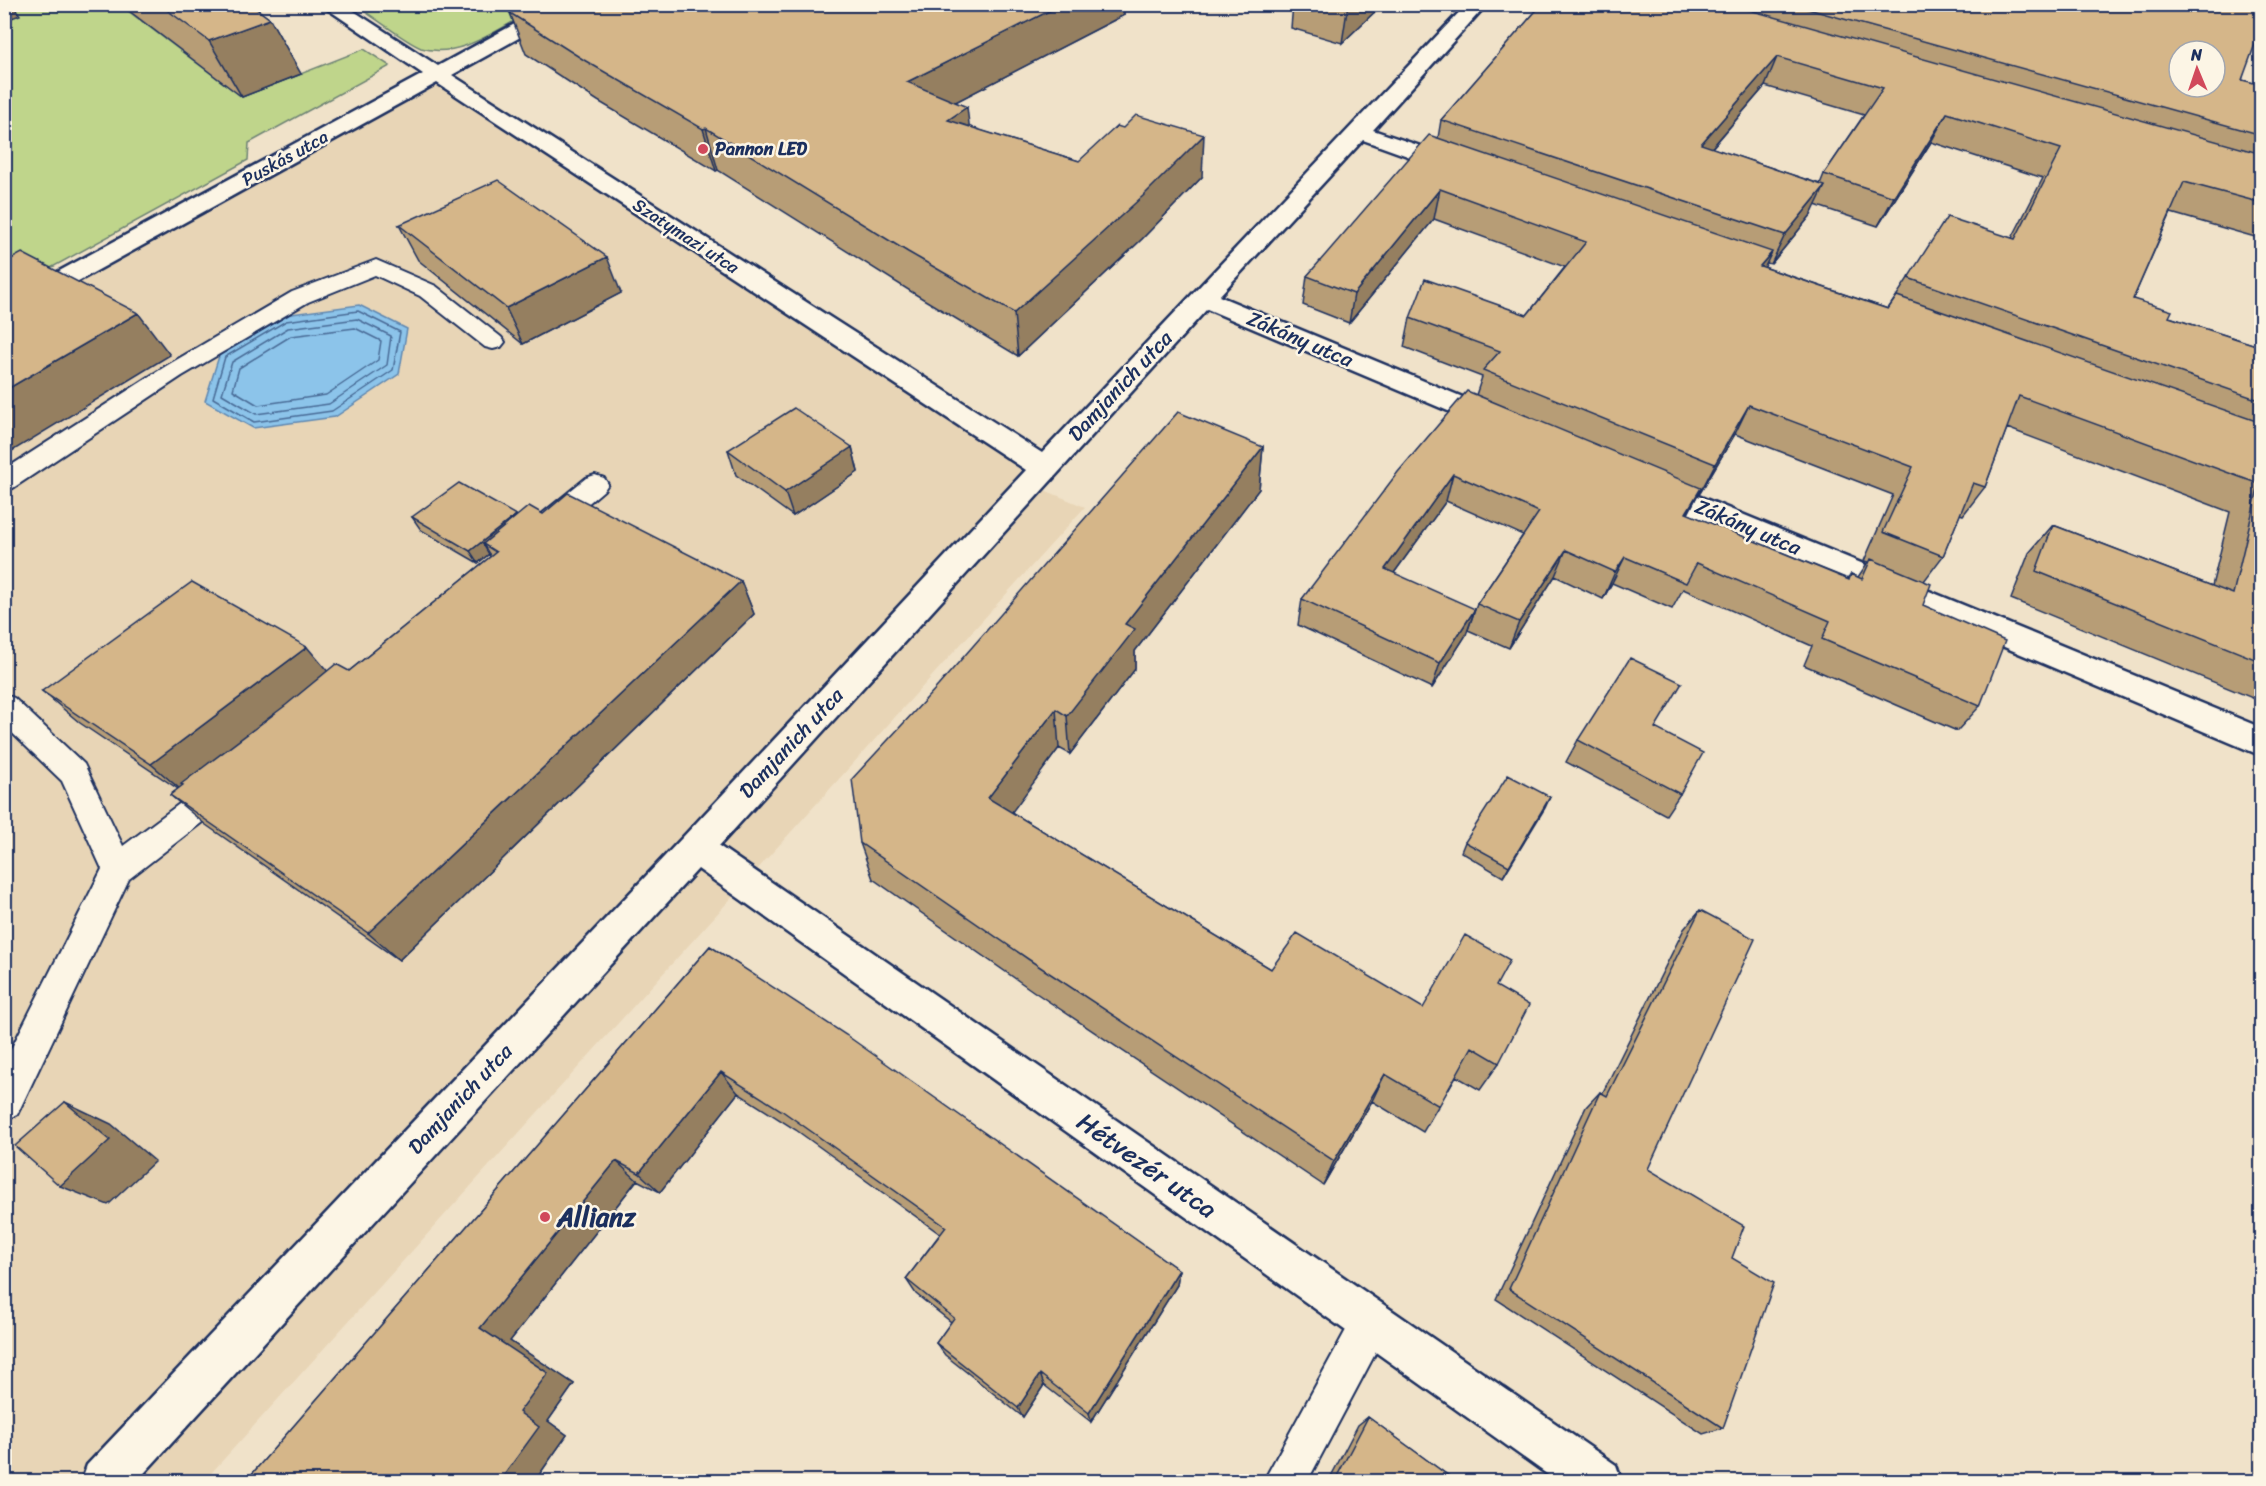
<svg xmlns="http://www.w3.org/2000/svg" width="2266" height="1486" viewBox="0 0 2266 1486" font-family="Sriracha,sans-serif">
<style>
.built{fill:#e8d5b6}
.green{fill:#bfd58b;stroke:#6d8274;stroke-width:1.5}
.water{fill:#8cc4ea;stroke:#5f88b2;stroke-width:1.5}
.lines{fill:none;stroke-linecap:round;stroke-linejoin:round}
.shore{stroke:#486b96;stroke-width:1.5}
.lane-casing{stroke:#1b2f5e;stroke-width:4}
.street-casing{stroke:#1b2f5e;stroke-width:5}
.lane{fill:#fcf5e5;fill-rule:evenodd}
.street{fill:#fcf5e5;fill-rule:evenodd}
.wall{fill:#b79d76;stroke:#1b2f5e;stroke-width:1.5;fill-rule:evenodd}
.shaded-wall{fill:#957f60;stroke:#1b2f5e;stroke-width:1.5}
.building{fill:#d5b689;stroke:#1b2f5e;stroke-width:1.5;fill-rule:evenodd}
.poi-dot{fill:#d1495b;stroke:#fcf5e5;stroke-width:2}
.labels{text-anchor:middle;stroke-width:5;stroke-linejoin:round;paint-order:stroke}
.far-poi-label{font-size:18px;font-weight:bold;fill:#1b2f5e;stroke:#fcf5e5;text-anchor:start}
.far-street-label{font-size:18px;fill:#1b2f5e;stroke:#fcf5e5}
.street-label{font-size:21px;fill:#1b2f5e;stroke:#fcf5e5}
.near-street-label{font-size:26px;fill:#1b2f5e;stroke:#fcf5e5}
.near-poi-label{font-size:26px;font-weight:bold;fill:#1b2f5e;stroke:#fcf5e5;text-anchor:start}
</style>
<rect width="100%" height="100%" fill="#f0e2c9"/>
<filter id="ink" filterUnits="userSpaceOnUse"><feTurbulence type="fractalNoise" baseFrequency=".0167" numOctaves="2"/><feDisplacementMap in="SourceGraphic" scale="12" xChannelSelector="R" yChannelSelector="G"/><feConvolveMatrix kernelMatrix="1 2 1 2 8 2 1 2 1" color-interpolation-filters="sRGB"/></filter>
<g filter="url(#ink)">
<path class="built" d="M437,74L1044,468L1030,484L1085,507L204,1481H5L4,312Z"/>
<path class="green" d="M5,5H120L242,97L364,49L390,66L249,143L248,160L5,293Z
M355,5H517L509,9L525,15C495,31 458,59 421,48C407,43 370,14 355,5Z"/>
<path class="water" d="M359,305L407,329L399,374L335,417L253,428L205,401L220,353L284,315Z"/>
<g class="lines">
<path class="shore" d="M358,311L400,332L393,370L332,411L254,422L213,398L225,357L286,321Z
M357,319L391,336L387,365L329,404L256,414L222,394L232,362L288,328Z
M355,328L381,341L378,360L326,395L258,405L233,390L239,368L291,336Z"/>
<defs>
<path id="lane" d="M376,260L436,286L501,337L505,342L501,347L493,349L485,347L420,296L375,275L308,302L182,376L13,488L4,491V470L166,366L292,292Z
M595,475L604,478L608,484L604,490L556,531L547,533L538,531L534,524L538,517L586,478Z
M4,694L14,698L84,764L123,846L214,778L225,774L236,778L240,787L236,796L129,879L17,1115L4,1120V1063L102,869L62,781L4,725Z
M1372,1302L1386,1308L1392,1322L1307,1482H1263L1358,1308Z"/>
<path id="street" d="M320,4H343L438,66L551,4H575L573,8L452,75L1042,453L1467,4H1487L1373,130L1465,161L1468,166L1465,171L1457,173L1449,171L1363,140L1219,296L1506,415L1509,421L1506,427L1496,430L1486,427L1207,309L719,846L1616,1465L1622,1482H1558L698,869L136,1482H81L87,1465L683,837L1026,470L437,83L13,317L4,320V301L423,74Z
M1652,477L2262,728V756L1642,494L1638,487L1642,480Z"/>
</defs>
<use href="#lane" class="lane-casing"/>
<use href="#street" class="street-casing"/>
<use href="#lane" class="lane"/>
<use href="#street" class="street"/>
</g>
<path class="wall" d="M120,4H250L270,19L301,74L242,97Z
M526,4H1124V15L955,102L969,127L1079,161L1202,177L1142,239L1018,356L915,294L718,170L716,171L598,101L526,54L510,13Z
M1293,4H1383L1342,43L1291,28Z
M1542,4H2262L2242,80L2262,85V239L2171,213L2133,299L2169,317L2262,347V702L2011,599L2029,553L2053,525L2212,586L2230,512L2007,428L1985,487L1963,515L1960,514L1943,556L1924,581L1923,605L1980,706L1957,731L1804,665L1812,646L1683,589L1672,609L1612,583L1603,599L1555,576L1509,648L1468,630L1477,604L1523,535L1446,501L1394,573L1466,635L1432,688L1298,625L1302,599L1476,395L1482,377L1404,347L1410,318L1527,315L1565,267L1434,219L1349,323L1303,305L1307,276L1438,138L1441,120ZM1765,86L1864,115L1824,174L1820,184L1712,148ZM1931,142L2043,178L2012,238L1908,278L1888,309L1764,267L1767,263L1771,264L1811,215L1815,205L1878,226ZM1735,434L1893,495L1864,561L1868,562L1858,577L1851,574L1848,579L1688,514L1699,492L1700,493Z
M399,225L621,293L523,344L418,260Z
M852,447L858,472L793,516L736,475L728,450Z
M1263,447L1259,489L1135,651V669L1070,754L1059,748L1011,812L1271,969L1423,1008L1496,986L1499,1063L1480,1090L1456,1076L1423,1132L1372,1101L1323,1185L1033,991L873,879L860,843Z
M543,514L741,581L754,614L399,960L206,825L170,795L178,789L80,723L42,691L327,671H349L490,557L489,554L478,563L421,530L412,517L517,516Z
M1655,728L1680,794L1666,815L1566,762L1578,740Z
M1550,797L1503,877L1461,852L1465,842Z
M1700,910L1648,1169L1732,1258L1723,1428L1703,1434L1496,1299L1586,1107L1600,1092L1602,1094L1684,929Z
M710,946L1179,1270L1177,1285L1091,1422L1044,1385L1023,1417L945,1355L936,1343L951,1322L916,1294L906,1279L940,1234L796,1130L738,1093L660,1192L637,1180L510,1341L574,1384L548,1421L567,1435L534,1482H245Z
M1368,1417L1457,1482H1328L1358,1425Z
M1972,1477L1979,1482H1945Z"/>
<path class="shaded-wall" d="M4,4H12L20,15L4,21Z
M1063,4H1124V15L913,124L907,82Z
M1348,4H1383L1342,43Z
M270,19L301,74L242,97L209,41Z
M1777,57L1765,86L1690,173L1701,144Z
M967,107L972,149L948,120Z
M1947,113L1931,142L1878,226L1894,197Z
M706,128L718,170L716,171L703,129Z
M1204,135L1202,177L1142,239L1018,356L1014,313Z
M1825,186L1811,215L1771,264L1785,235Z
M1440,189L1434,219L1349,323L1354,294Z
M4,249L33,283L4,298Z
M1772,252L1758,281L1760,266Z
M607,257L621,293L523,344L506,308Z
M138,313L170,355L4,456V391Z
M1749,405L1735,434L1700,493L1715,464Z
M852,447L858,472L793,516L785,492Z
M1263,447L1259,489L1135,651V669L1070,754L1067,716L1125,624Z
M1453,474L1446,501L1378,595L1385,569Z
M1701,488L1687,515L1686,513Z
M516,515L523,527L483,544L489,554L478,563L470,551Z
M1566,550L1555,576L1509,648L1519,622Z
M1625,557L1612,583L1603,599L1615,572Z
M741,581L754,614L399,960L368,933Z
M1475,609L1466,635L1432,688L1440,663Z
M307,647L335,680L187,795L151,764Z
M1056,709L1059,748L995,835L988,798Z
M1550,797L1545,808L1503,877L1509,866Z
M721,1072L738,1093L660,1192L639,1173Z
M1385,1074L1372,1101L1323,1185L1334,1161Z
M65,1102L111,1124L155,1161L108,1205L60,1186Z
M616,1161L637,1180L510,1341L574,1384L548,1421L567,1435L534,1482H499L519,1412L480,1328Z
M1179,1270L1177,1285L1091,1422L1089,1413Z
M1040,1374L1044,1385L1023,1417L1018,1408Z"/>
<path class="building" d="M159,4H250L270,19L209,41Z
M526,4H1063L907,82L967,107L948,120L1079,161L1117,126L1123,128L1136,115L1204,135L1143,196L1014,313L908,252L706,128L703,129L584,60L510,13Z
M1542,4H1728L2262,154V203L2184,182L2133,299L2172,311L2169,317L2262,347V401L1908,278L1947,217L2015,239L2061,149L1947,113L1894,197L1824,174L1883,88L1777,57L1701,144L1825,186L1785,235L1441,120Z
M1790,4H2262V25L2242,80L2262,85V135ZM2179,51H2215V87H2179Z
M1429,135L1772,252L1760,266L1888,309L1897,296L2262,423V662L2036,571L2053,525L2233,594L2259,484L2019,396L1985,487L1973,483L1943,556L1883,532L1913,467L1749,405L1715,464L1483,370L1500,351L1410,318L1425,279L1527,315L1586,242L1440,189L1354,294L1307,276Z
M498,180L607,257L506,308L399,225Z
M22,253L138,313L4,391V263Z
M1467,391L1701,488L1686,513L1849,580L1851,574L1862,579L1871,559L1931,584L1923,605L2005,641L1980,706L1822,639L1830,621L1697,563L1686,583L1625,557L1615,572L1566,550L1519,622L1477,604L1539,512L1453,474L1385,569L1475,609L1440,663L1302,599L1398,472Z
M794,408L852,447L785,492L728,450Z
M1178,412L1263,447L1125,624L1135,629L1067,716L1056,709L988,798L1271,969L1297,933L1423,1008L1465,935L1510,960L1496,986L1529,1005L1499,1063L1472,1047L1439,1106L1385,1074L1334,1161L1028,959L860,843L852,779L938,686Z
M459,483L516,515L470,551L412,517Z
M568,493L741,581L368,933L170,795L183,785L181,784L286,705L336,664L349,671L496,552L483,544L529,506L543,514Z
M192,582L307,647L151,764L42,691Z
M1630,658L1682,683L1655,728L1703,753L1680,794L1578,740Z
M1508,775L1550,797L1509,866L1465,842Z
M1700,910L1755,939L1648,1169L1744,1226L1732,1258L1774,1283L1723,1428L1509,1289L1600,1092L1607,1096Z
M710,946L846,1035L1179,1270L1089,1413L1040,1374L1018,1408L936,1343L954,1318L906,1279L946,1227L781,1110L721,1072L639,1173L616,1161L480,1328L548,1373L519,1412L539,1427L499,1482H245Z
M65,1102L110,1140L60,1186L15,1146Z
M1368,1417L1457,1482H1334Z
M1972,1477L1979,1482H1971Z"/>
</g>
<g class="poi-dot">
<circle cx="703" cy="149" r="6"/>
<circle cx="545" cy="1217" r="6"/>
</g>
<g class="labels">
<g class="far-poi-label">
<text x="715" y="155">Pannon LED</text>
</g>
<g class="far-street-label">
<text transform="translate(285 158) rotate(-29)" y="6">Puskás utca</text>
<text transform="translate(686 236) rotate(33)" y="6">Szatymazi utca</text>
</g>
<g class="street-label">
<text transform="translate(1300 339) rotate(23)" y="7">Zákány utca</text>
<text transform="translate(1120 386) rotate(-47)" y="7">Damjanich utca</text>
<text transform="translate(1748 527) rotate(23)" y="7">Zákány utca</text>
<text transform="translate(791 743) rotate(-47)" y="7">Damjanich utca</text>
<text transform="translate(460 1099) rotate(-47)" y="7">Damjanich utca</text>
</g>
<g class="near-street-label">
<text transform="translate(1147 1165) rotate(35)" y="9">Hétvezér utca</text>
</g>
<g class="near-poi-label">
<text x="557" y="1226">Allianz</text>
</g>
</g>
<rect width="2266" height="1486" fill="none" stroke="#fcf5e5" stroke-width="24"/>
<rect x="12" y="12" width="2242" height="1462" fill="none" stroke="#1b2f5e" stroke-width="2" filter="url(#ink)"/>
<g transform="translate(2197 69) rotate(358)"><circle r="28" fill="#fcf5e5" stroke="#a2a6af" stroke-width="1.5"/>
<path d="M0-4.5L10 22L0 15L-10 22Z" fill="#d1495b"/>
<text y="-9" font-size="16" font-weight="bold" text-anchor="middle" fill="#1b2f5e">N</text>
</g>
</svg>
